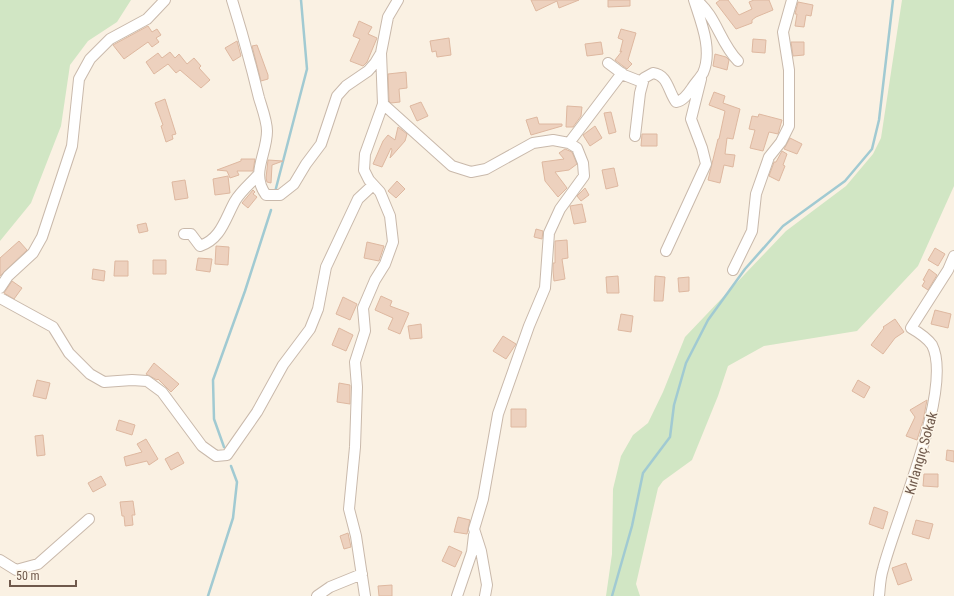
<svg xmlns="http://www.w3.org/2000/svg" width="954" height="596" viewBox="0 0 954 596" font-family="'Roboto Condensed',sans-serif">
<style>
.green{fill:#d1e6c4}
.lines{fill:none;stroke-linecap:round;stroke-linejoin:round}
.stream{stroke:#a1cad2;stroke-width:2.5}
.building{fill:#edd1be;stroke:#deb8a0}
.minor-casing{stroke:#c9b9ab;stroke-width:12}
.minor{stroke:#fff;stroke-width:10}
.labels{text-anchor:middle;stroke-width:3;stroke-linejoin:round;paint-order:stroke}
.street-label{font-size:14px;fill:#6f594c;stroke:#fdf6e9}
</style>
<rect width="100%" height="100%" fill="#faf1e3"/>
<path class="green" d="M0,0H131L117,22L88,41L70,65L61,126L31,203L0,241Z
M902,0H954V186L918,266L857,331L764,346L728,366L718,396L692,460L663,481L658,488L636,584L640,596H606L612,554L613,489L621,456L633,435L648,423L663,392L685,337L786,231L846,186L873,154L881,138Z"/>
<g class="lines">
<path class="stream" d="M275,192L307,69L301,0
M224,447L214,419L213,380L245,291L271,210
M208,596L233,518L237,482L231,466
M612,596L632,526L643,473L670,437L674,405L686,363L708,320L745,269L783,226L845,181L872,149L879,120L893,0"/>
</g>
<path class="building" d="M531,0H579L559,8L557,1L536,11Z
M608,0H630V6L608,7Z
M720,0H728L739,15L752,9L749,2L754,0H769L773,10L756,17L752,20V23L736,29L716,3Z
M798,2L813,5L811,16L806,15L804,27L795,26L797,14H795Z
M359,21L372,27L368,34L377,38L367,62L363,66L350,61L360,39L353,36Z
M148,26L152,32L157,29L161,35L156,38L159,42L152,47L148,42L124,59L113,45Z
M621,29L636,33L628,60L632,64L627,69L615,60L622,51L620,52L623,40L618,38Z
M449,38L451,55L437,57L436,51L432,52L430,41Z
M753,39L766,40L765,53L752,52Z
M237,41L241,56L233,61L225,48Z
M601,42L603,54L587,56L585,44Z
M791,42H804V55L793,56Z
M257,45L268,75V79L261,81L252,46Z
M170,52L175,58L179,54L187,64L194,58L201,66L199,68L210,80L201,88L180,70L176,73L168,64L154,74L146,62L158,53L162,58Z
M715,54L726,57L729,60L727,70L713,66Z
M406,72L407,88L399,89L400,102L391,103L389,101L388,74Z
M714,92L725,96L723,103L740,109L733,139L727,138L725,154L735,155L733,167L724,165L720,183L708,180L718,139H719L725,111L709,105Z
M165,99L176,134L172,135L173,139L166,142L161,126L163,125L155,103Z
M421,102L428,116L417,121L410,106Z
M567,106L582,107L581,116L573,127H566Z
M611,112L616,132L609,134L604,113Z
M759,114L782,120L778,134L769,132L763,151L750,148L755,130L749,129L752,116L758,117Z
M537,117L539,124H562V126L531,135L526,120Z
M595,126L602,138L590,146L583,135Z
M398,127L407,134L405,141L390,158L392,150L391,148L382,167L373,164L383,141L388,135L395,140Z
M642,134H657V146H641Z
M790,138L802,144L797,154L784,149Z
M565,149L572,152L577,164L569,170L555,172L567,188L558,197L545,181L542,162L564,159L559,153Z
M782,151L787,154L783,165L785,166L779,181L769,176L774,162H776Z
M241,159H255L253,171H237L239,175L230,178L227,171L217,170L241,161Z
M268,160L283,161L272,165L271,183L267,182L266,178Z
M614,168L618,186L606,189L602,170Z
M228,176L230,193L215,195L213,179Z
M185,180L188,198L175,200L172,182Z
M397,181L405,189L396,198L388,191Z
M585,188L589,195L581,201L577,196Z
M253,190L255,192L253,194L257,197L248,208L242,203Z
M582,204L586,222L574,224L570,206Z
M146,223L148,231L139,233L137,225Z
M536,229L543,231L542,239L534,237Z
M567,240L568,258L562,259L565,279L554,281L553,271V263H555V241Z
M19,241L27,250L0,276V258Z
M367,242L384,246L379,261L364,258Z
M216,246L229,247L228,265L215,264Z
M935,248L945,254L938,266L928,260Z
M198,258L212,259L210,272L196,270Z
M153,260H166V274H153Z
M115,261H128V276H114Z
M93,269L105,271L104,281L92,279Z
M929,269L937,275L928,290L922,286L925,281L923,280Z
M618,276L619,293H607L606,277Z
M655,276L665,277L663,301H654Z
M689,277V291L679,292L678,278Z
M12,281L22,288L14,299L4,293Z
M381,296L392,301L390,306L409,313L400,334L388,329L393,318L375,310Z
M343,297L357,304L350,320L336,314Z
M935,310L951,314L948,328L931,324Z
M621,314L633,316L631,332L618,330Z
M895,319L904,332L895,338L883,354L871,345L884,328L883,327Z
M421,324L422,338L410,339L408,326Z
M339,328L353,335L346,351L332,345Z
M503,336L516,344L506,359L493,351Z
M154,363L179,384L171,392L158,379L157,380L146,374Z
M37,380L50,383L46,399L33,396Z
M858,380L870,387L864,398L852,391Z
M339,383L350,385V404L337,402Z
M927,400L923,421L917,440L906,436L915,417L910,410Z
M511,409H526V427H511Z
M119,420L135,425L132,435L116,430Z
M43,435L45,455L37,456L35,436Z
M146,439L158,459L149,465L147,461L126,466L124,457L142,452L137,444Z
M947,450L954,451V462L946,460Z
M178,452L184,463L171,470L165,459Z
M924,474H938V487L923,486Z
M101,476L106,485L93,492L88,483Z
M133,501L135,515H132L133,525L125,526L124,516H122L120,502Z
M874,507L888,512L883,529L869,524Z
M458,517L470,520L467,534L454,532Z
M916,520L933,524L929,539L912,534Z
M348,533L351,547L344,549L340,536Z
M449,546L462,552L455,567L442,561Z
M906,563L912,580L898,585L892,568Z
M392,585V596H379L378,586Z"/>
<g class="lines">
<defs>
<path id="minor" d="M232,0C242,32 251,65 259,98C262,108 267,121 267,131C267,155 250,173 266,195H280L294,184L306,164L321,144L337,96L346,86L368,71L375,63L381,53L388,17L398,0
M696,0C716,15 720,43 738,61
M608,63L624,75L642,82
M383,104L452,166L471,172L486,169L533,143L553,140L569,143L577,148L583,163L584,176L560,209L549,233L545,288L529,326L498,414L483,499L474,529L481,551L487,585L485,596
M635,136L640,93L644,78L653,73C668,75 668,91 676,102C683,101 688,94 692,88C695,83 700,78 703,73C713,50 701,22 694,0
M569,143L622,73
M184,234H191L200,246C221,239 225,219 235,201C241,191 250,184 258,175
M666,251L706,164L702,148L691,119L701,79
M733,270L752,231L756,194L769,157L781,142L789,126V70L783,32L792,0
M0,288L8,276L33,253L42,237L72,146L79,79L90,59L110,39L147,19L165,0
M0,298L53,327L69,353L90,374L104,382L132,380L147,381L162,392L202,446L216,456L227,455L257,412L283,365L310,329L318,309L326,267L358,199L373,185
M0,560L16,570L38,564L89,519
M317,596L330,587L362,574
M365,596L356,536L349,509L355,447L357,387L355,362L365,331L363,308L375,280L385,264L393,242L390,216L380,192L369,180L364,170L365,154L383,104L381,53
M457,596L472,552L474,535
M879,596C880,587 880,578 883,569C895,521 954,388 932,345C927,338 918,332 911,328L948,270L954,256"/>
</defs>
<use href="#minor" class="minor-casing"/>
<use href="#minor" class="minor"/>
</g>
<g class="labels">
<g class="street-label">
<text transform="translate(921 453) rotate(-74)" y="5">Kırlangıç Sokak</text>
</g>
</g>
<path d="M10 580v6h66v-6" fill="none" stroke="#6f594c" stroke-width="2"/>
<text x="16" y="580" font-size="12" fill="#6f594c" stroke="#fdf6e9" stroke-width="3" paint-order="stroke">50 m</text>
</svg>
